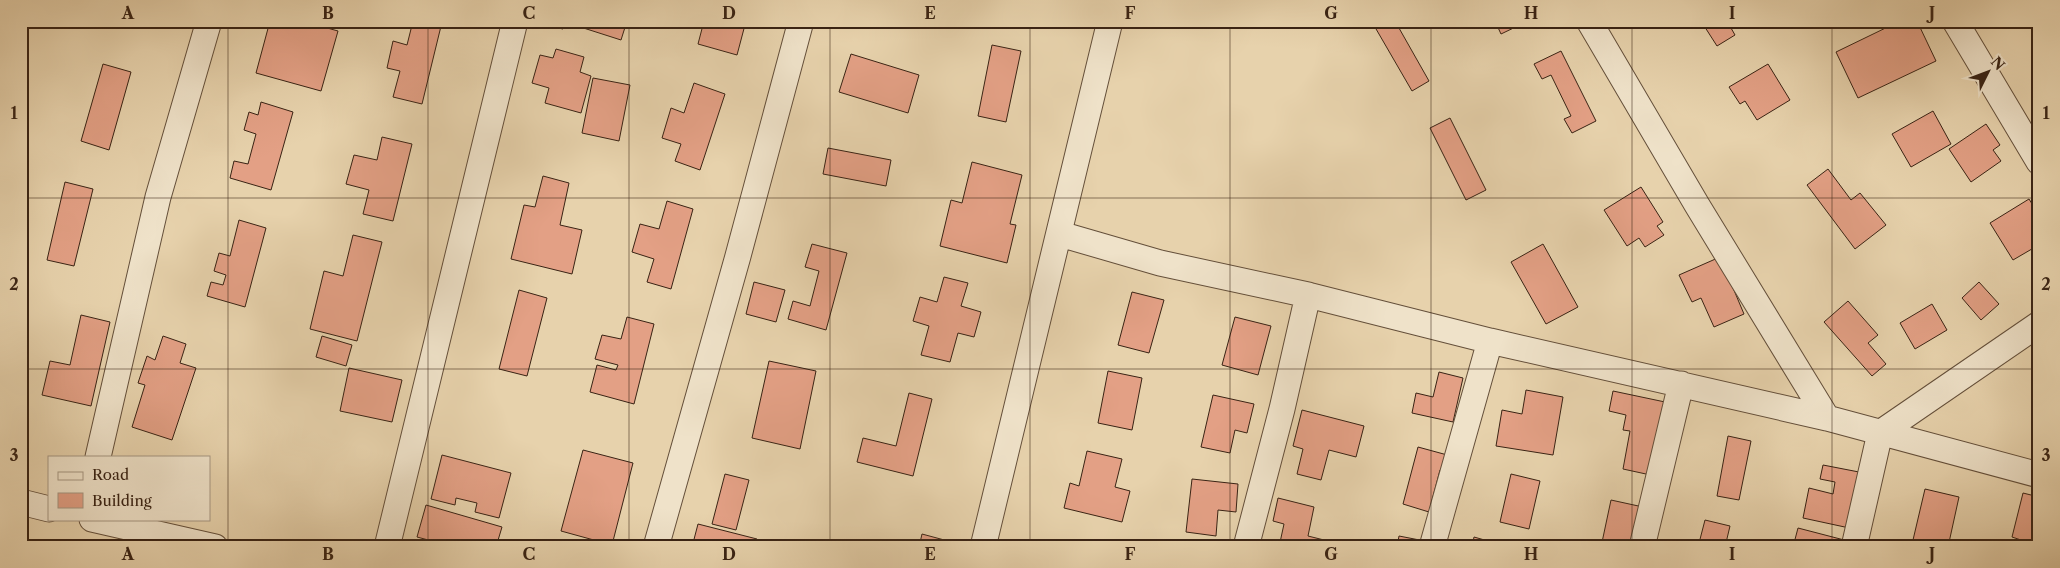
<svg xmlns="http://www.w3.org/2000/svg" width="2060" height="568" viewBox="0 0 2060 568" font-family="'Libre Caslon Text',serif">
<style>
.building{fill:#e3a085;stroke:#392314}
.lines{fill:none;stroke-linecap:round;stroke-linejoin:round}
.street-casing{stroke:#644f3a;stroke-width:27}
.street{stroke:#efe2c9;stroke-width:25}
.grid{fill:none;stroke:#392314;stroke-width:1;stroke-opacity:0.55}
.neatline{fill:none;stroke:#392314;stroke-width:2}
.grid-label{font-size:16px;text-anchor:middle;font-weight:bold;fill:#392314}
</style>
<rect width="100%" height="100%" fill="#e7d2ac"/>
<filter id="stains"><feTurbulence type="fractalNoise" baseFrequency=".004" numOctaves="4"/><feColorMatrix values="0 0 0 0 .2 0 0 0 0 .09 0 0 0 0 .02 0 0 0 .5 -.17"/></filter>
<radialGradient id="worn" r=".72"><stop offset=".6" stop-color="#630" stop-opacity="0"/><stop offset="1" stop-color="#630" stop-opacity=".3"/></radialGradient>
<path class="building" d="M270,21H314L313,24L338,31L321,91L256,73Z
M413,21L442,22L422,104L393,97L400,71L387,68L393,41L407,45Z
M529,21H565L563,29Z
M572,21H627L621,40L571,24Z
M704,21H746L737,55L698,44Z
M1395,21L1429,81L1412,91L1372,22Z
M1495,21H1526V22L1501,34Z
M1701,21H1727L1735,35L1717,46Z
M1900,21H1917L1936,61L1858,98L1836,52Z
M992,45L1021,51L1006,122L978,116Z
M556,49L584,57L580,72L591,76L581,113L545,103L549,88L532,83L540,55L553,58Z
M1561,51L1596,121L1572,133L1564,119L1571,116L1551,75L1542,79L1534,64Z
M851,54L919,75L908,113L839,92Z
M103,64L131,72L109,150L81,141Z
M1768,64L1790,100L1757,120L1745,101L1740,104L1729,87Z
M593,78L630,85L619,141L582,133Z
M694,83L725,94L700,170L675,161L681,144L662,138L671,108L684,113Z
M261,102L293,112L271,190L230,178L234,161L248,164L256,134L244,130L249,112L258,115Z
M1933,111L1951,144L1911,167L1892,134Z
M1450,118L1486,190L1466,200L1430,128Z
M1986,124L2000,145L1993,150L2001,161L1971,182L1949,149Z
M382,137L412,144L393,221L363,214L369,190L346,184L354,155L377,160Z
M828,148L891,160L886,186L823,174Z
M972,162L1022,175L1010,224L1016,225L1007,263L940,246L951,200L962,203Z
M1828,169L1851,200L1860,193L1886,225L1855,249L1807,185Z
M543,176L569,183L560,225L582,230L572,274L511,259L524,205L535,207Z
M65,182L93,189L74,266L47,260Z
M1641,187L1663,222L1657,226L1664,235L1645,247L1639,238L1627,246L1604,210Z
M2029,199L2039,215V249L2037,246L2013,260L1990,223Z
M667,201L693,209L671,289L647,282L654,259L632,252L640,224L659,229Z
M239,220L266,228L245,307L207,296L211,282L223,285L226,275L214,271L219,253L230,256Z
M353,235L382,242L357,341L310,329L324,271L343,276Z
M812,244L847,253L826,330L788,319L793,301L810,306L819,271L805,267Z
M1543,244L1578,307L1546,324L1511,262Z
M1720,257L1744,314L1714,327L1701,298L1692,302L1679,275Z
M944,277L968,283L961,306L981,312L974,337L958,333L950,362L921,355L929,326L913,321L920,297L937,302Z
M754,282L785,290L776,322L746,314Z
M1979,282L1999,304L1981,320L1962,298Z
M519,290L547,298L527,376L499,369Z
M1132,292L1164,300L1149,353L1118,345Z
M1848,301L1878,335L1868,343L1886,364L1872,376L1824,322Z
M1932,304L1947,330L1915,349L1900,323Z
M81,315L110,322L91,406L42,395L50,361L70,365Z
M627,317L654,324L634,404L590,392L597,365L616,370L618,365L595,359L602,335L621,339Z
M1235,317L1271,326L1258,375L1222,365Z
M163,336L186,344L180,363L196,368L172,440L132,427L145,385L138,383L147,356L155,360Z
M322,336L352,345L346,366L316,357Z
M769,361L816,371L800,449L752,438Z
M349,368L402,380L392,422L340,411Z
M1108,371L1142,378L1132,430L1098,423Z
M1439,372L1463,378L1453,422L1412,413L1416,393L1433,397Z
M1526,390L1563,397L1553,455L1496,446L1502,410L1522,414Z
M1613,391L1684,406L1669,479L1623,469L1630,431L1623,430L1626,415L1609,411Z
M909,393L932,399L913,476L857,462L863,438L896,446Z
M1213,395L1254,404L1247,433L1235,430L1230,453L1201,447Z
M1302,410L1364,426L1356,457L1329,450L1321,480L1297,474L1303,449L1293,446Z
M1728,436L1751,441L1739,500L1717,496Z
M1418,447L1462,459L1457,475L1440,470L1429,512L1403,504Z
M583,450L633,463L612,545L561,531Z
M1087,451L1122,459L1115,487L1130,491L1122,522L1064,508L1070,483L1079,486Z
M442,455L511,473L499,518L475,512L477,503L456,498L455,505L431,499Z
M1823,465L1859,472L1854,529L1803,518L1809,488L1833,494L1835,482L1820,479Z
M725,474L749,480L736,530L712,524Z
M1511,474L1540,481L1529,529L1500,522Z
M1192,479L1238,484L1236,512L1218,510L1216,536L1186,532Z
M1925,489L1959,497L1948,547L1913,540Z
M2023,493L2039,497V547H2019L2021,540L2012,537Z
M1278,498L1314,507L1308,536L1324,540L1323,547H1279L1284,524L1273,521Z
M1611,500L1643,507L1635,547H1601Z
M426,505L502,527L496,547H430L432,541L417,537Z
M1705,520L1730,526L1725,547H1698Z
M698,524L757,539L755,547H692Z
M1798,528L1848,541L1847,547H1793Z
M922,534L948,541L946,547H919Z
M1399,536L1440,544L1439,547H1397Z
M1474,537L1509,547H1472Z"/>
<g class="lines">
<defs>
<path id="street" d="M1589,21L1697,205L1827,418
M1955,21L2039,162
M1060,234L1160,263L1308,295L1490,341L1827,418L2039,475
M98,457L158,197L209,21
M21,502L49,509
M92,519L215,547
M387,547L515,21
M656,547L738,256L801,21
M983,547L1110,21
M1246,547L1282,409L1308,295
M1432,547L1490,341
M1642,547L1681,384
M1854,547L1880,433L2039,324"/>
</defs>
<use href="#street" class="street-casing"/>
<use href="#street" class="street"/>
</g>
<path class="grid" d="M228,21V547M428,21V547M629,21V547M830,21V547M1030,21V547M1230,21V547M1431,21V547M1632,21V547M1832,21V547M21,198H2039M21,369H2039"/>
<rect width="2060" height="568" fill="none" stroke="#e7d2ac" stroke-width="55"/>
<rect x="48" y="456" width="162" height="65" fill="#efe2c9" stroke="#a69681"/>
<rect x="58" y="472" width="25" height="8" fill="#efe2c9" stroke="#a69681"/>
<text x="92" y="480" font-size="15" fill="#392314">Road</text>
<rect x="58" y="493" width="25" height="15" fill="#e3a085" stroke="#a69681"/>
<text x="92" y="506" font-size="15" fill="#392314">Building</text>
<g transform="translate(1988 72) rotate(48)" stroke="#efe2c9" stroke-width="4" paint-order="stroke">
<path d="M0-4L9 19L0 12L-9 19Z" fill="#392314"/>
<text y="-8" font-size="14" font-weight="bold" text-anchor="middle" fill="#392314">N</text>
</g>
<rect x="28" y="28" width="2004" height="512" class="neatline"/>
<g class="grid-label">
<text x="128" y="19">A</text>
<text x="328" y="19">B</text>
<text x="529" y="19">C</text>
<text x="729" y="19">D</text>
<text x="930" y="19">E</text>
<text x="1130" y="19">F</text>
<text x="1331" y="19">G</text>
<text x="1531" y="19">H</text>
<text x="1732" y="19">I</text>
<text x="1932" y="19">J</text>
<text x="14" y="119">1</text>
<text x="2046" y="119">1</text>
<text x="14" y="290">2</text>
<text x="2046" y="290">2</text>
<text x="14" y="461">3</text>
<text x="2046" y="461">3</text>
<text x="128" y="560">A</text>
<text x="328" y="560">B</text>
<text x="529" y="560">C</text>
<text x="729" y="560">D</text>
<text x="930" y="560">E</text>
<text x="1130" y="560">F</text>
<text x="1331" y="560">G</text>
<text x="1531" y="560">H</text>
<text x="1732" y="560">I</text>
<text x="1932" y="560">J</text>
</g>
<rect width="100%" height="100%" filter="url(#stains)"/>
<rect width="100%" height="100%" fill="url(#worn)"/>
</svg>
